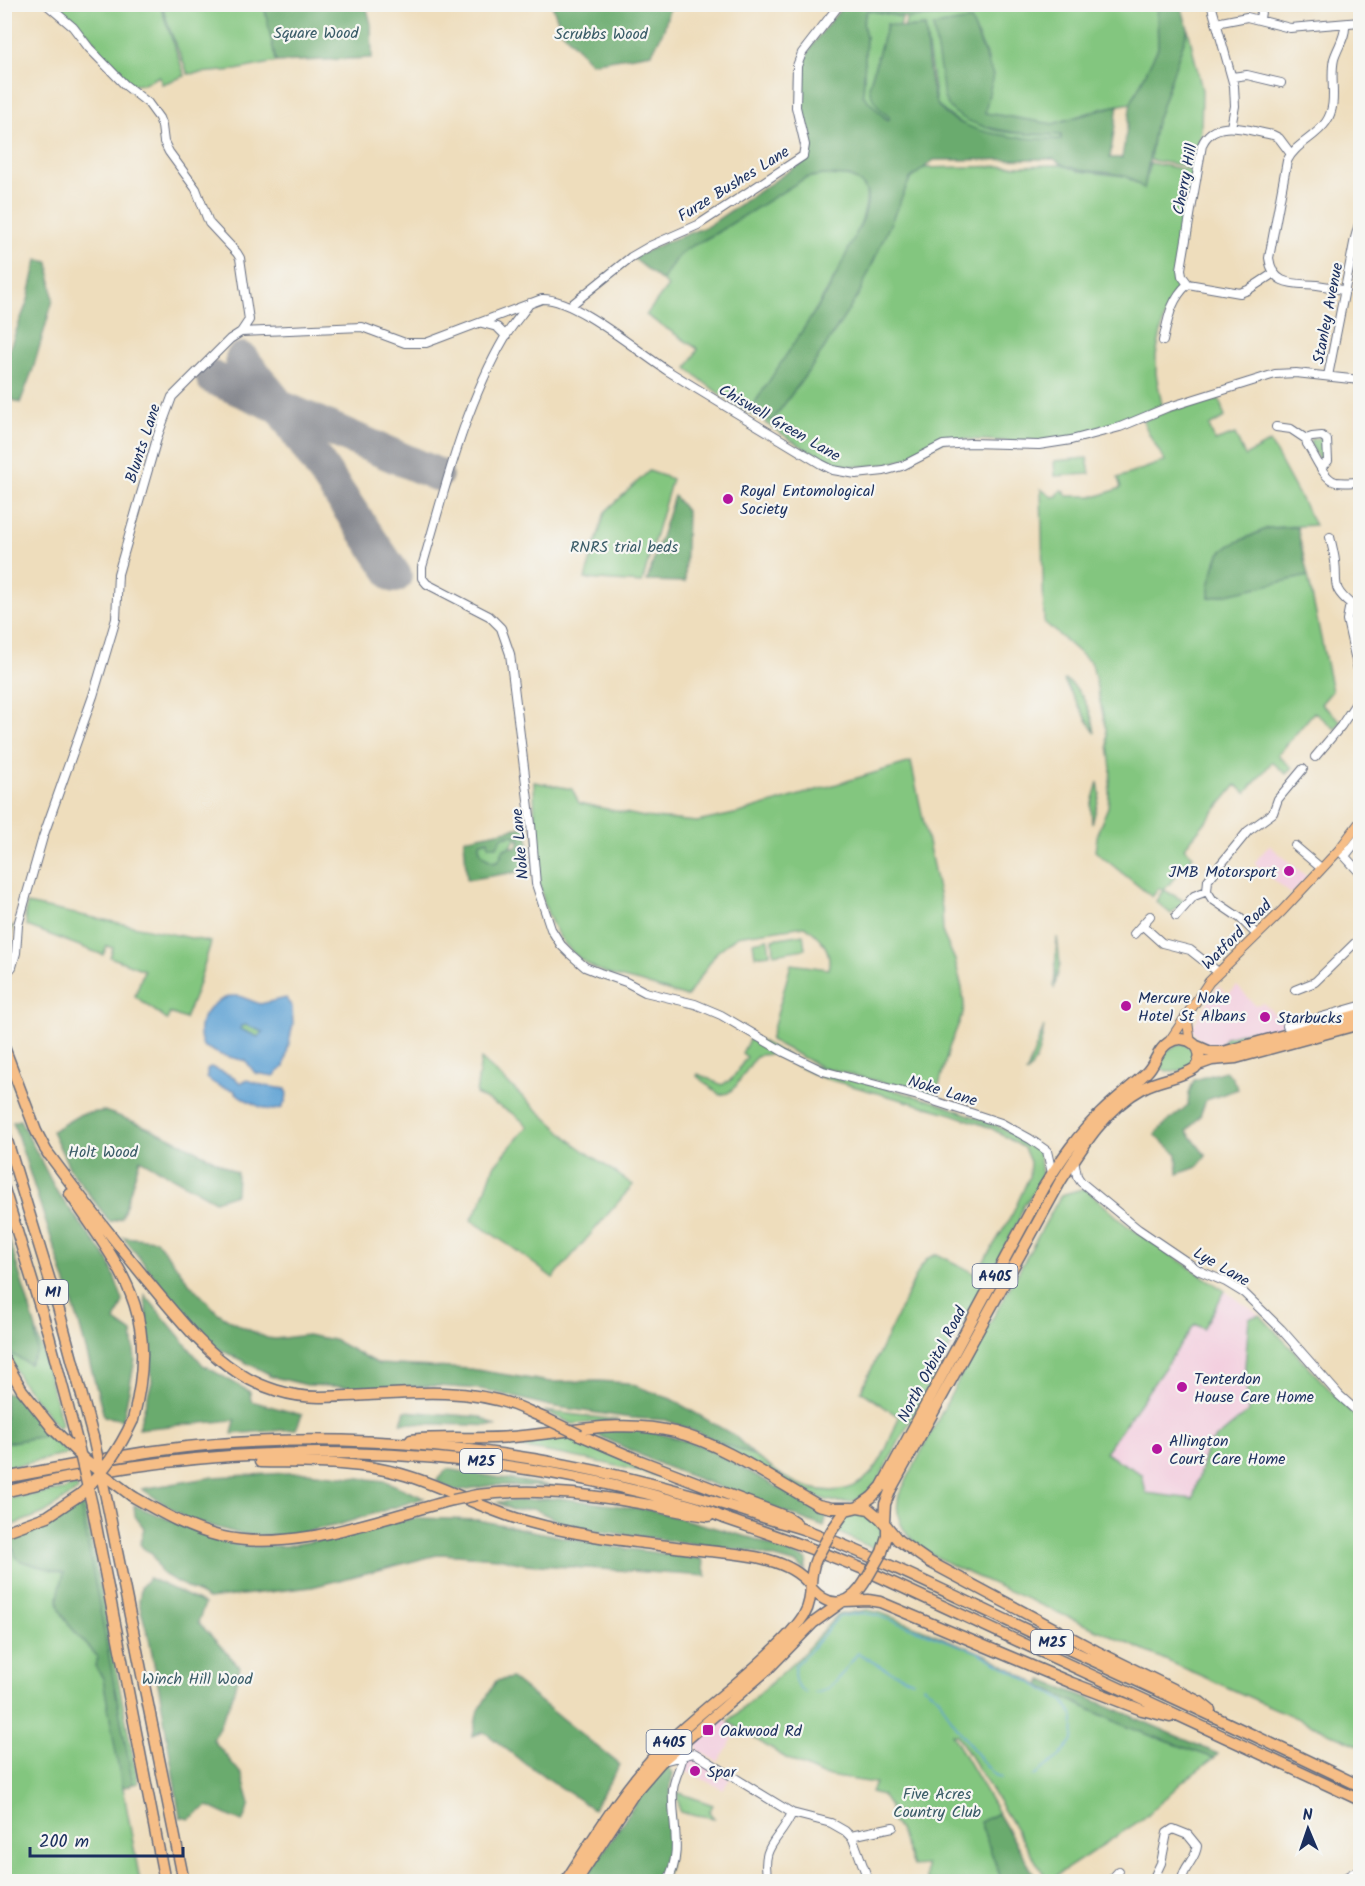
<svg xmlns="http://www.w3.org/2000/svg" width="1365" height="1886" viewBox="0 0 1365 1886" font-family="Kalam,sans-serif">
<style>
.built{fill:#f3cfdf}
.green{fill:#83c67f;stroke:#4f7a6e;stroke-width:1.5}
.forest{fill:#6aab6e;stroke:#426d66;stroke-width:1.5;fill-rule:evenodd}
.water{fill:#60a3d4;stroke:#3e6999;stroke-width:1.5;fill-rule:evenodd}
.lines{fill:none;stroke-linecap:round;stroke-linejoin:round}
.stream{stroke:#60a3d4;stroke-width:1.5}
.runway{stroke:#84868d;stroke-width:34}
.minor-casing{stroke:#656c7f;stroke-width:10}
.major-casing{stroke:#656c7f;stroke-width:11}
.highway-casing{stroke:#656c7f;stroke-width:13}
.minor{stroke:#fff;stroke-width:8}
.major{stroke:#f6be87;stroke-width:9}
.highway{stroke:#f6be87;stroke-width:10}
.highway-bridge-casing{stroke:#656c7f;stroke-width:13;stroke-linecap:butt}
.highway-bridge{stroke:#f6be87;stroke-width:10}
.poi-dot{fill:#b5179e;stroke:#f6f6f2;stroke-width:2}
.labels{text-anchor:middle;stroke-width:4.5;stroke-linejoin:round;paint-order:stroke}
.shield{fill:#f6f6f2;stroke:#5d6b8a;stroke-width:1.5}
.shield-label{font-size:15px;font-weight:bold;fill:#1b2f5e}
.park-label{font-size:16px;fill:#3a5c68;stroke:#f6f6f2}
.street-label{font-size:16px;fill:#1b2f5e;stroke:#f6f6f2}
.poi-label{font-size:16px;fill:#1b2f5e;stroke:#f6f6f2;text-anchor:start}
</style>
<rect width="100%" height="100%" fill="#f6f6f2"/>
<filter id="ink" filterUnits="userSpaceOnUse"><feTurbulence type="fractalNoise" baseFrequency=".0167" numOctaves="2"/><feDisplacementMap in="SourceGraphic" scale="12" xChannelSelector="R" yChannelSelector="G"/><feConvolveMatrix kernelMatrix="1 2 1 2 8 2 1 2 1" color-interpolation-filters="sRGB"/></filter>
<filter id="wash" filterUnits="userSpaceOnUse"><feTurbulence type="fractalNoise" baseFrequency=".008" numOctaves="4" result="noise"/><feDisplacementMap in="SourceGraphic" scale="24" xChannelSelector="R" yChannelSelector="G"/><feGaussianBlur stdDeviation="1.35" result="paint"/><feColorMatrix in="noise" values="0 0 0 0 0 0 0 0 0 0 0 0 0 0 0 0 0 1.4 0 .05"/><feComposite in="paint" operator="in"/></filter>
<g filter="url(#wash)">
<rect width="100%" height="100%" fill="#eeddbc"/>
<path class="built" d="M1357,383H1360V426H1357Z
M1269,845L1307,877L1291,894L1254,863Z
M1218,986L1228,994L1237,986L1255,1005L1263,1003L1286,1024L1270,1034L1221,1048L1205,1044L1191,1029Z
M1225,1291L1260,1315L1249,1318L1245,1366L1248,1412L1207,1447L1193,1499L1146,1493L1105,1454L1195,1323L1203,1328Z
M723,1718L739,1729L718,1762L698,1750L697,1747L699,1740Z
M693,1757L730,1779L723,1789L683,1770L689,1758Z"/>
<path class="green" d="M57,5H160L185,76L162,84L159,76L144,84L132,85L105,59L91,37Z
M162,5H264L276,62L236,70L188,74L169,28Z
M964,5H1154L1155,7H1157L1158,48L1131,103L1104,108L1053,124L985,113L988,59L971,21C965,34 943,77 943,88C943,98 947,101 953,108C978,135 1026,135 1061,135V139C1020,141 965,137 936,103L925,26L905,28L906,18L968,13Z
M867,10L902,17L900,27L887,24L869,87L884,113L889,117V120L879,113L863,95L866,37L863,23Z
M1188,29L1202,90L1201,131L1195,168L1150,160L1155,126Z
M1150,163L1194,171L1177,270V289L1164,318L1156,355V374L1162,405C1124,423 1081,439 1039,441C1010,443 980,439 951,439C934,443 920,454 904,459C885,466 859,469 839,464C813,456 788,437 765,423L767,418L772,421L815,362L859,294L910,179L924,168L1062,165L1079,171L1125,176L1144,188Z
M823,175C837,176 855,173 864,187C884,219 773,375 752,407L762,415L759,419C733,404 709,388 687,368L698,349L646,315L668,286L662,281L674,261L686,249L713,235L791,185L805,178Z
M1219,399L1225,417L1209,426L1215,441L1235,434L1245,456L1270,442L1315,525L1268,528L1231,545L1219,554L1213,569L1209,597L1308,576L1332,691L1321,704L1341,721L1335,729L1314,712L1278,755L1292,768L1286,774L1272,762L1246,793L1236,785L1184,848L1193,856L1164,890L1184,901L1171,914L1156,901L1163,890L1159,888L1152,897L1095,851L1098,831L1108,807L1111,769L1106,729L1092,664L1044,622L1041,489L1052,497L1057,496L1061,490L1064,491L1067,496H1098L1121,488L1118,478L1165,461L1149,434L1143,421L1170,410Z
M1323,438L1326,460L1322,464L1310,444L1311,439Z
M1087,458L1090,474L1055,476L1054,461Z
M649,471L672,479L642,583L585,579L605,512Z
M1065,680C1082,688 1093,715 1095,733L1064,681Z
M911,762L942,908L943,934L955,960L962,988L964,1004L963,1013L949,1048L940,1082L934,1096L819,1066L770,1040L791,964L828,969C833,950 820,937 805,926L737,936L717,952L687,997C671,992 655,987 639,982C627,979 614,977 603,972C528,941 536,850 534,782L572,789L579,803L644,817L697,822L739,813Z
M1098,782L1100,794L1092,824L1091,806Z
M512,835L519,837L520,841L515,839L511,847L506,848L499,860L495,862C487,860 479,854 479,845L481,842L488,840L490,842L500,841L503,837Z
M27,904L211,942L196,992L185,1019L170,1013L167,1020L135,996L144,970L110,957L113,948L107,946L103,955L27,926L25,916Z
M803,934L805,949L774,954L773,939Z
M1057,937L1060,964L1054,989Z
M768,939L770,954L755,956L753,942Z
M246,1025L263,1032L258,1037L240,1029L241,1026Z
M1044,1026C1042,1042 1038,1063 1026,1074Z
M1252,1030L1261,1036L1219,1047L1226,1037Z
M751,1036L802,1063L935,1102L995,1125L1030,1143L1039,1150L1042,1175L1036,1190L1023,1206L1019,1220L876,1484C870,1490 862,1498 854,1501C818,1511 746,1459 714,1440C727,1445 741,1450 753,1456C766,1462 776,1473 788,1479C816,1494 850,1498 873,1471C885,1456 892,1434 899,1417L861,1391L920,1268L928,1258L937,1254L976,1274L1012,1215L1029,1177L1030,1162L1024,1148L991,1128L952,1114L820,1077L772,1054L759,1055L754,1059L736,1086L728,1093L720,1095L697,1076L698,1074L722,1085L732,1079L747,1057L742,1053Z
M1184,1043L1196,1052L1193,1065C1181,1071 1166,1078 1158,1063C1162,1051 1173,1046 1184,1043Z
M481,1059L575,1144L633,1185L553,1278L513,1248L471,1220L481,1203L494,1166L528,1126L514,1114L476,1094Z
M1085,1188L1125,1224L1225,1291L1203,1329L1195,1324L1105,1453L1142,1474L1146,1493L1193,1499L1207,1446L1248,1412L1245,1366L1249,1318L1260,1315L1360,1422V1746L957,1568C927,1552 889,1535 899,1495L960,1377L1061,1195Z
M36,1329L62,1424L58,1428L21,1381L8,1356V1352L29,1363L37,1352Z
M544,1411L618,1420L573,1424Z
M49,1435L68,1454L5,1468V1443Z
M569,1436L627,1461L689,1484C626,1467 565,1453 500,1445Z
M76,1485L78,1490L44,1513L5,1528V1499L63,1490Z
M83,1501L138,1783L133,1784L80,1503Z
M859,1511C870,1512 882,1519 883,1531C884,1537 880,1545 879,1551L837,1532L846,1517Z
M13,1546C17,1569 47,1565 64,1573L63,1580L64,1618L98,1657L95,1666L103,1678L140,1881H5L4,1548Z
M867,1610L881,1613L989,1656L1040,1686L1127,1727L1214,1758L1180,1784L1144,1818L1048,1881L957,1735L952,1734L998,1813L980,1822L1002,1881H927L926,1865L913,1866L899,1830L891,1821L890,1807L882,1795L871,1792L875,1783L822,1775L786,1758L728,1722L802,1655L837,1615Z
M677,1792L713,1805L709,1812L714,1818L680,1812Z"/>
<path class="forest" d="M264,5H366L371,24L372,58L276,62Z
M552,5V4L670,5L664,29L652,53L591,63L562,31Z
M844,5H964L968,14L909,18L867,10L863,23L866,37L863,95L886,119L889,120V117C879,109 871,100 869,87L887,24L907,28L925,26C927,44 929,90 937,104C954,134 1030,141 1061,139V135C1030,135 959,132 945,100C942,94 943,87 942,81C939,63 936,44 933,26L971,20L993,75L985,113L1053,124L1118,105L1110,158H1122L1131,103L1158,48L1157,7L1181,5L1188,29L1155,126L1144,189C1138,184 1131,177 1124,176C1099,169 1075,175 1054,159L934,160L910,179L859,294L815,362L772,421L752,407L829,290L863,219L867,204V194L864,186L850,176L822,175L805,178L713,235L686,249L674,261L662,281L633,258L664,243L708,226L795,167C824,160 799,117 799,97C799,53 818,37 844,5Z
M37,260L49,262L53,300L33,369L20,403L5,396V360L28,300Z
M674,496L687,512L685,582L647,581Z
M1297,527L1308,576L1209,598V585L1219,554L1231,545L1268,528Z
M527,826L529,847L523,851L524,854L529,856V870L467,880L464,839ZM512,835L519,837L520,841L516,848L511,847L504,849L499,860L495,862C487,860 479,854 479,845L481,842L488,840L489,846H497L503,836Z
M5,925L13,926L5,960L4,925Z
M1225,1071L1231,1076L1238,1089L1206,1100L1200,1116L1187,1131L1206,1156L1197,1167L1178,1174L1177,1154L1155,1135C1163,1123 1177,1115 1188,1105L1189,1093L1194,1080Z
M104,1111C151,1126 194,1148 237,1173L236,1194L215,1201L140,1159L122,1218L110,1222L70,1169L52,1131L81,1114Z
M20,1120L57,1192L109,1261L123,1301L115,1321L132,1333L135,1360L123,1420L104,1416L78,1320L13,1122Z
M4,1222L36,1329L37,1352L29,1364L8,1352L5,1337Z
M123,1237L156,1240L190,1284L218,1313L236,1324L267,1338L275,1339L307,1335L334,1340L378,1364L471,1369L550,1382L599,1381L628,1383L671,1399L735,1436L755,1456L666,1420L631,1418L550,1406L481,1389L437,1386L375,1388L307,1385L269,1376V1374L219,1349L187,1322L157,1280Z
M145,1295L203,1365L250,1392L251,1401L302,1415L296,1429L232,1434L235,1420L138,1429L152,1382Z
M5,1393L16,1394L49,1435L5,1443Z
M405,1411L481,1417L495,1426L401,1423Z
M645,1429L702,1446L827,1514L824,1527L664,1466L587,1430Z
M447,1469L556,1487L494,1485L455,1491L436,1481Z
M307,1472L385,1481L424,1498L338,1525L285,1536L258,1535L240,1534L187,1519L142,1489L213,1477Z
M559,1498L650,1510L755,1539L807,1560L805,1571L797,1564L754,1552L592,1530L561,1522L534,1509L512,1510L497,1502Z
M80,1503L133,1784L122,1788L103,1678L95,1666L98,1657C86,1643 58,1619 58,1600C58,1591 62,1582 64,1573L21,1561L16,1557L13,1547L5,1548L4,1538L33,1529Z
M134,1505L220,1541L246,1546H286L314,1541L390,1522L418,1518L478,1520L607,1546L702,1559L706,1576L524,1564L498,1558L441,1554L312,1587L208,1599L161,1573L152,1553L144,1549L140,1544L144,1528L135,1516Z
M149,1578L205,1604L198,1622L240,1667L232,1698L213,1740L242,1775L250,1804L242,1822L208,1806L189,1819L180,1817L160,1694L150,1643L139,1603L141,1587Z
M511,1678L620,1765L593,1809L519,1759L487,1734L483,1732L473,1736L477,1714L496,1681Z
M1042,1680L1106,1705L1218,1754L1214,1758L1127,1727L1040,1686Z
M667,1766L673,1773C668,1792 672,1797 673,1815C674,1840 672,1858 664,1882H583L644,1791Z
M998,1813L1038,1881H1002L980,1822Z"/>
<path class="water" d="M231,996H239L260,1004L286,998L292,1007L293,1024L284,1067L274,1076L255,1073L246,1061L221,1055L203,1046C193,1023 208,1002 231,996ZM246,1025L263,1032L258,1037L240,1029L241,1026Z
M211,1067L234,1077L240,1083L247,1080L265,1086L286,1089C288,1097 286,1101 282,1108C279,1109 276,1110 272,1110C264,1110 237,1097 234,1090C221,1087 218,1087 207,1078V1070Z"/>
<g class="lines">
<path class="stream" d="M923,1686L938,1696L951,1719L980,1759L995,1775L1001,1778
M806,1692C794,1687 793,1677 795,1665L810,1651L838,1617L862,1613L876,1615L978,1652L1064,1701L1074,1717L1073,1740L1060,1756L1034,1776
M815,1693C832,1692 848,1665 858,1653L883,1668L913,1681"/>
<path class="runway" d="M242,359L280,407L395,576
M213,378L436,474"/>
</g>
</g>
<g filter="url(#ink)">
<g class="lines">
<defs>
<path id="minor" d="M1211,4L1234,86L1235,106L1231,127
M1260,19L1262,4
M1216,23L1247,17L1290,28L1360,22
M1345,24C1346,37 1338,46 1334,59C1329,80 1339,103 1326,122C1315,138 1295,144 1287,161L1269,258C1273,287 1294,283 1317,285C1327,286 1336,288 1345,291
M1232,77L1247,75L1281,83
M1188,284L1182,276L1181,269L1202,145C1214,116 1249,131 1273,135L1279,138L1291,154
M1188,284L1240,293L1248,290L1274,273
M530,303C522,314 512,325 505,337C464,407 445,489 422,567V578L427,584L489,616L501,628L510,654L531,824L536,884L551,929L561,945L569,953L585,967L600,973L626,982L645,992L695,1004L721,1015L784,1052L823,1071L922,1097L1001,1123L1030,1139L1047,1151L1052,1173
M570,306L631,257L650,246L698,225L803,156L805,145L796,107L797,66L802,53L840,4
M482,323L497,327L506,336
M241,332L362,327L405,343H426L542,299C575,298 638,352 668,371C718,402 770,433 821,464L833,470L856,474L884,471L902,466L943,445L970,443L1039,445L1071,440L1120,427L1166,408L1275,374L1296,373L1360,380
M1163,341C1168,320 1170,300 1188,284
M1328,376L1355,238L1360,220
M1276,427L1291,429L1306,439
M1321,467L1328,461L1327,440L1322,436L1312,437L1306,439L1307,444C1314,454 1323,479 1336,482C1344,483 1353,482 1360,482
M1330,537C1332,545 1334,553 1335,561C1338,584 1330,587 1352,605
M1360,601L1349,609L1347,620L1360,679
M1315,757L1341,726L1360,697
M1295,846L1321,868
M1339,850L1360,873
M1345,856L1360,837
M1176,916L1194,896L1207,891
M1142,925L1162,943L1190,950L1218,972
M1134,934L1150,916
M1257,935L1240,918L1212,899L1207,891L1208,880L1248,831L1273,813L1278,799L1303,769
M4,976L12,967L16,953L18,925L43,837L93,696L116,619L118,574L158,435L172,397L230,339L241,332L249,320L240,258L237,253L209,223L196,189L169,152L164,142L162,126L159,118L148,103L125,85L89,48L73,27L46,4
M1295,990L1315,982L1360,938
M1287,1026L1301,1023
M1294,1032L1301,1025V1023L1360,1006
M1074,1159L1077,1176L1081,1182L1138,1229L1200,1271L1226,1282L1244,1293L1281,1329L1339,1395L1360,1414
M667,1760L694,1753L792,1813L831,1823L845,1831L853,1839L869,1882
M851,1836L893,1827
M667,1882C684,1851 671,1822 673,1790C674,1777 682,1766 683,1754
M768,1882C760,1843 778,1844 792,1813
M1109,1882L1119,1871
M1152,1882L1161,1863L1167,1833L1173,1829L1188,1835L1197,1846C1196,1860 1182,1867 1182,1882
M1338,1882L1360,1869"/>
<path id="major" d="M1187,1018L1190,1040
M1169,1042L1209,982L1282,911L1339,850L1360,822"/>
<path id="highway" d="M1197,1046L1211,1052H1223L1360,1014
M4,1047L36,1131L48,1154
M1198,1065L1212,1060L1236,1058L1360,1024
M4,1131L58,1307L93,1437
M45,1149C82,1199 120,1248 160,1296C184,1324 206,1352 237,1372C261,1388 291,1397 319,1397C382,1397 453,1383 514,1405C525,1409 536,1415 547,1419
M4,1189L49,1336L77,1441
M70,1194C127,1277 159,1315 133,1420
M4,1359L22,1390L53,1429
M580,1435L641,1461L787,1517L796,1523
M411,1440C444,1436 478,1440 511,1437C567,1433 620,1418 675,1432C723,1444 775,1481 818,1505L832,1508H852
M105,1459C320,1419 554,1446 760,1516C777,1522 795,1526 811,1532C885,1561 957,1597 1029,1631C1140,1682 1250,1733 1360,1786
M260,1462C306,1463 356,1461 401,1474C445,1486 485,1511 529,1522C582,1537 637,1542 691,1549C728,1554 786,1553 810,1585
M4,1478L90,1462
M4,1492C230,1435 470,1441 693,1506C705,1509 715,1515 727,1519C773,1535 818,1550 863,1569L1360,1800
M477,1495C536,1487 597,1495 655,1506C673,1510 691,1514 709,1516
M132,1496C160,1512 187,1528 219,1536C293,1554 380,1518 453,1500
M107,1502L184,1882
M92,1505L165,1882
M858,1507L872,1497L882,1486L1043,1188C1060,1161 1078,1134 1102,1112C1116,1098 1133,1086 1147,1072C1156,1063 1157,1050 1168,1043C1187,1031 1209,1049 1195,1068C1181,1078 1159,1079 1143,1088C1106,1108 1082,1147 1060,1182L891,1489L885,1504L884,1522
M832,1530L846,1510L858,1507L869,1509L881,1519L898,1540L928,1561L1096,1651L1200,1702L1210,1710
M4,1532L48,1516L81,1494
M882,1552L887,1536V1526
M811,1588C832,1612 852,1604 866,1580
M845,1601L868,1600L880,1602L1072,1683L1142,1710L1170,1717
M565,1882C595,1836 623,1789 661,1749C693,1717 731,1690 764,1659C778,1646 793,1632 804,1615C815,1597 807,1578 816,1559
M576,1882L635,1792L661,1762L768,1669L813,1623L842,1602"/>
</defs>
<use href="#minor" class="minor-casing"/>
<use href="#major" class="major-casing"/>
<use href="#highway" class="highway-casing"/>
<use href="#minor" class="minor"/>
<use href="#major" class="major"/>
<use href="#highway" class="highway"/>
<defs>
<path id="highway-bridge" d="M547,1419L580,1435
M53,1429L87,1462L132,1496
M93,1437L107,1502
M77,1441L92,1505
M81,1494C104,1471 119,1450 133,1420
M453,1500L477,1495
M816,1559L832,1530
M866,1580L882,1552"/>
</defs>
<use href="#highway-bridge" class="highway-bridge-casing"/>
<use href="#highway-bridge" class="highway-bridge"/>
</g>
</g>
<g class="poi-dot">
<circle cx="728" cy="499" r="6"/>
<circle cx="1289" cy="871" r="6"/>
<circle cx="1126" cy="1006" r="6"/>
<circle cx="1265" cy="1017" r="6"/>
<circle cx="1182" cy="1387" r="6"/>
<circle cx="1157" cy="1449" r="6"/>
<rect x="702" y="1724" width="12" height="12" rx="3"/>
<circle cx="695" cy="1771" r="6"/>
</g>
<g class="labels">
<g class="shield">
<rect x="972.5" y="1264" width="45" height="24" rx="4.5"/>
<rect x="38" y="1280" width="30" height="24" rx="4.5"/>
<rect x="460" y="1449" width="42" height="24" rx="4.5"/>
<rect x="1031" y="1630" width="42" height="24" rx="4.5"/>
<rect x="646.5" y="1730" width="45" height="24" rx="4.5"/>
</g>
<g class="shield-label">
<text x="995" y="1281">A405</text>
<text x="53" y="1297">M1</text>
<text x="481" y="1466">M25</text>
<text x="1052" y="1647">M25</text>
<text x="669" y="1747">A405</text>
</g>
<g class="park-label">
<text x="316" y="38">Square Wood</text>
<text x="601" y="39">Scrubbs Wood</text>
<text x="624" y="552">RNRS trial beds</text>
<text x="103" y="1157">Holt Wood</text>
<text x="197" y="1684">Winch Hill Wood</text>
<text x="937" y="1799">Five Acres<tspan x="937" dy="18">Country Club</tspan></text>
</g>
<g class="street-label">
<text transform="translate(1184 179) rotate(-79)" y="6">Cherry Hill</text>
<text transform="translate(733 183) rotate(-32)" y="6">Furze Bushes Lane</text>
<text transform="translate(1327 313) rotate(-79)" y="6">Stanley Avenue</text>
<text transform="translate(780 422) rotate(30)" y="6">Chiswell Green Lane</text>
<text transform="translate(142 443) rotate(-72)" y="6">Blunts Lane</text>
<text transform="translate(519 844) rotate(-95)" y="6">Noke Lane</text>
<text transform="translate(1236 934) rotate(-45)" y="6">Watford Road</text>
<text transform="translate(943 1090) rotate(17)" y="6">Noke Lane</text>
<text transform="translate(1222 1266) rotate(30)" y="6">Lye Lane</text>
<text transform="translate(931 1364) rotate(-62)" y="6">North Orbital Road</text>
</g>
<g class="poi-label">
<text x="740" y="496">Royal Entomological<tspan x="740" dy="18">Society</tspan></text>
<text x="1277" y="877" text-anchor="end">JMB Motorsport</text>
<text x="1138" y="1003">Mercure Noke<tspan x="1138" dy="18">Hotel St Albans</tspan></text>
<text x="1277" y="1023">Starbucks</text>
<text x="1194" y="1384">Tenterdon<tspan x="1194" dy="18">House Care Home</tspan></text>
<text x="1169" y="1446">Allington<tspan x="1169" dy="18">Court Care Home</tspan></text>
<text x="720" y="1736">Oakwood Rd</text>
<text x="707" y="1777">Spar</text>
</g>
</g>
<rect width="1365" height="1886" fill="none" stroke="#f6f6f2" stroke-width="24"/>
<g transform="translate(1308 1829) rotate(358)" stroke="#f6f6f2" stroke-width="4.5" paint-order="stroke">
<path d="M0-4.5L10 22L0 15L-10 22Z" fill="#1b2f5e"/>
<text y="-9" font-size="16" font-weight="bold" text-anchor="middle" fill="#1b2f5e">N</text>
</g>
<path d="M30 1847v9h153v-9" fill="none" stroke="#1b2f5e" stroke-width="3"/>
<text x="39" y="1847" font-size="18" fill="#1b2f5e" stroke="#f6f6f2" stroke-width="4.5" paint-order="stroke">200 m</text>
</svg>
